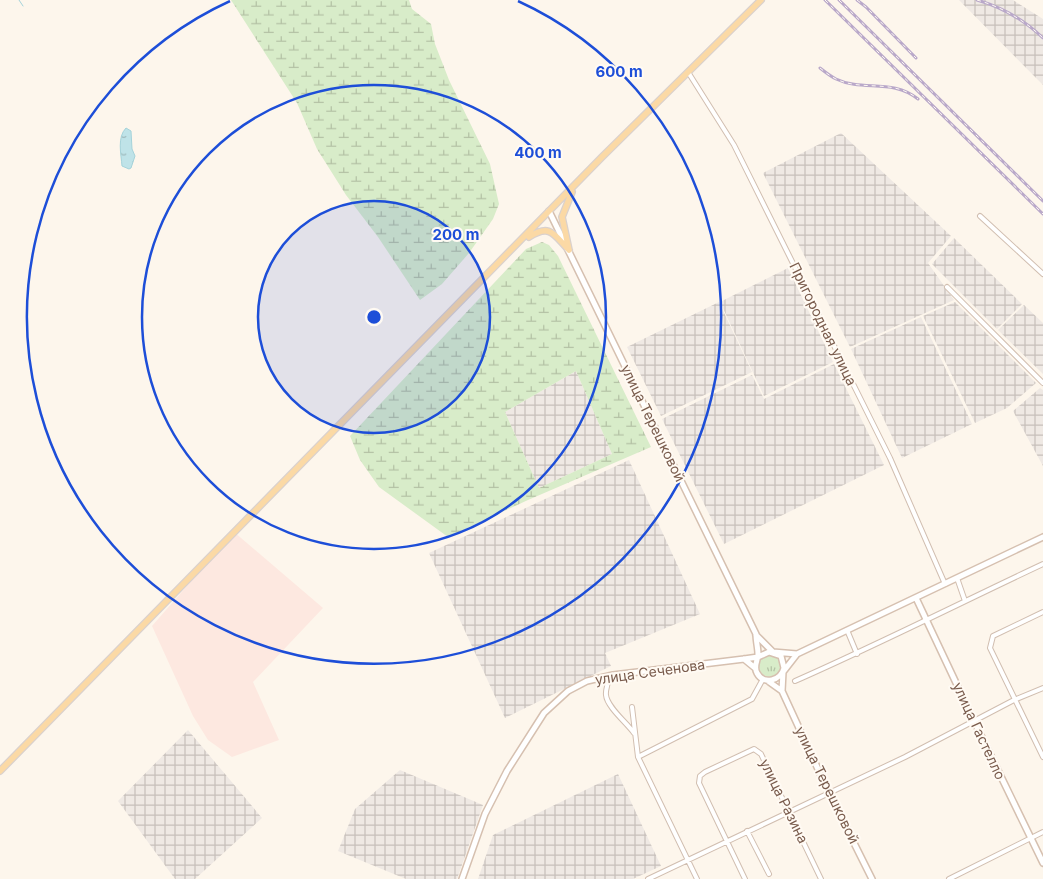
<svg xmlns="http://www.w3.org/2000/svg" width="1043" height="879" viewBox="0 0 1043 879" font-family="Inter,sans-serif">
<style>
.commercial{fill:#fde8e0}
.industrial{fill:url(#industrial-grid)}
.grass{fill:url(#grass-tufts)}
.wetland{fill:url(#wetland-marsh);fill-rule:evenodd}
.water{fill:url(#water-ripples);stroke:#a5d3da}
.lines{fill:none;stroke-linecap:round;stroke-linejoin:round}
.stream{stroke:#a5d3da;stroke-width:1}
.street-casing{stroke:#d1beb0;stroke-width:6}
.secondary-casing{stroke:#d6c0b0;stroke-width:8}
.primary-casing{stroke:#dad1cd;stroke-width:8}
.street{stroke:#fff;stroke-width:4}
.secondary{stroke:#fff;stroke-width:5}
.primary{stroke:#fbd9a5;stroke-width:5.5}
.rail-casing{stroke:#b9a8c9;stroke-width:3}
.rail{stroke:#fffaf3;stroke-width:1;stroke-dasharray:4;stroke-linecap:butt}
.ring{fill:none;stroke:#1d4ed8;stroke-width:2.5}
.labels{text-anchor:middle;stroke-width:4;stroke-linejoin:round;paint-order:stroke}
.street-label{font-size:14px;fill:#7a5c4d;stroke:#fffaf3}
.centre{fill:#1d4ed8;stroke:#fffaf3;stroke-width:2.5}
.ring-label{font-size:15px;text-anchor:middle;font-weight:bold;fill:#1d4ed8;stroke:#fffaf3;stroke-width:4;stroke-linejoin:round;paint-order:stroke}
</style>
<defs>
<pattern id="industrial-grid" width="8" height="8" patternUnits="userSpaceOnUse" patternTransform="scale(1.25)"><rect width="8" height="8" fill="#efe9e4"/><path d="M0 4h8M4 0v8" fill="none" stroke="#c7c0bb"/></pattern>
<pattern id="grass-tufts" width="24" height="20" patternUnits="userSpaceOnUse" patternTransform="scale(1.25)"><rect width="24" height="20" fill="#d8ecc9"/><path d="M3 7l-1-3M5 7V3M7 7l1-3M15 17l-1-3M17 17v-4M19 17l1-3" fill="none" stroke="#b4c2a5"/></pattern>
<pattern id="wetland-marsh" width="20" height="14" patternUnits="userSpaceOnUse" patternTransform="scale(1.25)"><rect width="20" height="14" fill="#d8ecc9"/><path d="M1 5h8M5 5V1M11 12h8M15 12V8" fill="none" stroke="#b4c2a5"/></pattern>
<pattern id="water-ripples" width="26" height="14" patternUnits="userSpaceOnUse" patternTransform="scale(1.25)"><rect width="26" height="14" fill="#bfe3e8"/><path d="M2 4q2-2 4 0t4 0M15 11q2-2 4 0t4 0" fill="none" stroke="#a0bbbe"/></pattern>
</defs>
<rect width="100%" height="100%" fill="#fdf6ec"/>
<path class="commercial" d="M234,532L323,608L253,682L279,740L232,757L208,740L193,716L152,626Z"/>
<path class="industrial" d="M959,0H1013L1043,19V85Z
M841,133L951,236L928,263L954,300L850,347L763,173Z
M954,238L1022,304L997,329L932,264Z
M788,268L833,362L764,396L720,302Z
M719,302L752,372L661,416L627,347Z
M955,302L1036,383L1007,408L975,423L923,316Z
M1024,305L1043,323V374L998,330Z
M921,317L972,424L902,458L851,349Z
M834,364L884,465L724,544L662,419L752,375L764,399Z
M576,371L612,454L539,488L505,412Z
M1040,388L1043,390V466L1013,411Z
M629,460L700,614L605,653L611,666L505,718L429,553Z
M188,730L262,818L195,879H175L118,801Z
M400,770L483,805L457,879H406L338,851L355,809Z
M618,774L661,866L633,879H478L493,835Z"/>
<path class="grass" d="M759 666a11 11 0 1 1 22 0a11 11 0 1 1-22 0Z"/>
<path class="wetland" d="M231,0H409L412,9L431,24L435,44L449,80L490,164L499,204L493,219L469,253L442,284L420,300L378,237L346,195L317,149L297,103Z
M542,242L549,245L558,256L651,447L528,500L448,537L379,487L360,460L350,436L526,249ZM576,371L612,454L539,488L505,412Z"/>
<path class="water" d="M126,128L131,131L132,149L135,156L131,168L129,169L122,166C121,154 117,137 126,128Z"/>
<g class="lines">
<path class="stream" d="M19,0L23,6"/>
<defs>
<path id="street" d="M688,72L734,145L890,458L945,584
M980,216L1043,274
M947,287L1043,383
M957,578L965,601
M1043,612L993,636L990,648L1043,757
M847,630L857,654
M607,676C610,683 605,688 606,695C607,707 627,723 634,733
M795,681C879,644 960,603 1043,564
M632,707L638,757L697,879
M638,757L752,699L763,679
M747,831L769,874
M648,879L905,757L1014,700L1043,688
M745,879L699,783L700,776L705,772L754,749L761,754L821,879
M949,879L1043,832"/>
<path id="secondary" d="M916,598L974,721L1043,863
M756,635L773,652L797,654
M744,659L755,668
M768,681L782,691
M462,879L485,814L507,771L544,713L568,691L587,681L613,675L744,659L758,657L769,652L781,656L784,668C781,680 764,686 757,673C753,666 758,661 758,654C758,648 756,641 756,634L549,211
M872,879L829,793L782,691L783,672L797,654L1043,537"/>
<path id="primary" d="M529,237C551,223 554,235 569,250
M569,250L562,217L572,192
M0,771L602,157L761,0"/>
</defs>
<use href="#street" class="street-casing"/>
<use href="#secondary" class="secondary-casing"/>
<use href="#primary" class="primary-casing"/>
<use href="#street" class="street"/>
<use href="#secondary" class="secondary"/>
<use href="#primary" class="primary"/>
<defs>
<path id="rail" d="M825,0L1043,214
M839,0L1043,201
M857,0L866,7L916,58
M977,0C1002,7 1024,20 1043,38
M820,68C825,72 830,76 836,79C863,92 892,78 918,99"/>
</defs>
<use href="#rail" class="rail-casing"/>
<use href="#rail" class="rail"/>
</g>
<circle cx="374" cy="317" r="116" fill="#1d4ed8" fill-opacity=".12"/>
<g class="ring">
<circle cx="374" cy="317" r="116"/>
<circle cx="374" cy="317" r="232"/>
<path d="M518 1A347 347 0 1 1 230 1"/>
</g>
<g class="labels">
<g class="street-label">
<text transform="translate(823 324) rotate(64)" y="5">Пригородная улица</text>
<text transform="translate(653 423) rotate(64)" y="5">улица Терешковой</text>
<text transform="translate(650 672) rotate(-8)" y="5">улица Сеченова</text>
<text transform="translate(979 731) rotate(65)" y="5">улица Гастелло</text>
<text transform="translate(827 785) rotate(64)" y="5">улица Терешковой</text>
<text transform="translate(784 801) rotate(64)" y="5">улица Разина</text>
</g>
</g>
<circle cx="374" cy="317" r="8" class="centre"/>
<g class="ring-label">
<text x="619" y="77">600 m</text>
<text x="538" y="158">400 m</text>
<text x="456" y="240">200 m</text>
</g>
</svg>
